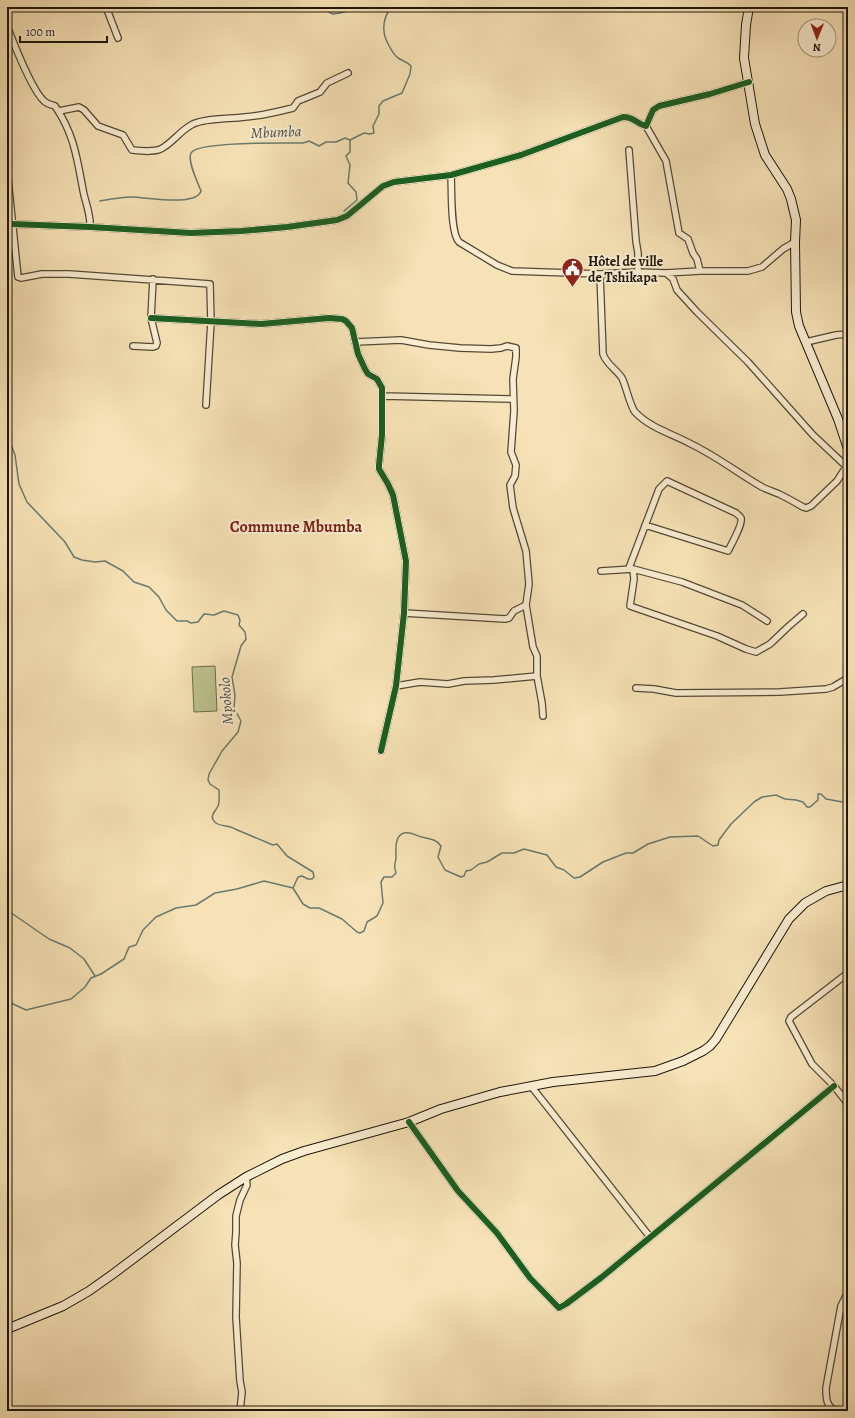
<svg xmlns="http://www.w3.org/2000/svg" width="855" height="1418" viewBox="0 0 855 1418" font-family="Alegreya,serif">
<style>
.pitch{fill:#bcc38e;stroke:#6c6c4d}
.lines{fill:none;stroke-linecap:round;stroke-linejoin:round}
.stream{stroke:#6a7a6e;stroke-width:1.5}
.minor-casing{stroke:#534936;stroke-width:8}
.secondary-casing{stroke:#1d160c;stroke-width:10}
.minor{stroke:#f9ecd0;stroke-width:5.5}
.secondary{stroke:#f9ecd0;stroke-width:8}
.cycleway-casing{stroke:#f9ecd0;stroke-width:8}
.cycleway{stroke:#1b5e20;stroke-width:6}
.labels{text-anchor:middle;stroke-width:4;stroke-linejoin:round;paint-order:stroke}
.poi-label{font-size:14px;font-weight:bold;fill:#1d160c;stroke:#f9ecd0;text-anchor:start}
.water-label{font-size:15px;font-style:italic;fill:#4a5045;stroke:#f9ecd0}
.quarter-label{font-size:16px;font-weight:bold;fill:#7a1f14;stroke:#f9ecd0}
</style>
<rect width="100%" height="100%" fill="#f6e2b6"/>
<filter id="stains"><feTurbulence type="fractalNoise" baseFrequency=".005" numOctaves="4"/><feColorMatrix values="0 0 0 0 .2 0 0 0 0 .09 0 0 0 0 .02 0 0 0 .5 -.17"/></filter>
<radialGradient id="worn" r=".72"><stop offset=".6" stop-color="#630" stop-opacity="0"/><stop offset="1" stop-color="#630" stop-opacity=".3"/></radialGradient>
<path class="pitch" d="M215,666L217,711L194,712L192,667Z"/>
<g class="lines">
<path class="stream" d="M319,7L333,14L340,13L358,8L369,11L381,10L388,7
M310,9L311,7
M100,201C111,199 121,197 132,197C146,197 196,207 201,191C198,183 187,161 191,153C196,141 287,143 303,143L309,141L319,146L326,142H336L345,138L350,140L364,133L370,134L374,133L373,126L379,114V106L383,101L402,93L410,74L411,66C407,62 403,61 398,58C392,53 384,38 384,31C383,22 386,14 391,7
M344,211L357,200L356,192L348,183L350,165L346,156L350,152V140
M7,434L15,455L19,484L27,502L65,542L74,557L82,560L95,562L105,561L123,571L134,582L149,587L159,597L166,610L177,621H187L191,623L198,622L204,614L214,615L224,611L238,615L240,620L239,625L245,632L246,639L241,646L232,677L235,695L234,708L241,721L238,732L222,751L209,774L208,780L210,784L219,790C219,795 220,802 218,806C215,812 208,817 216,823C222,827 229,825 235,829L273,845L277,844L287,856L313,872L314,877L312,879H308L302,876L298,877L293,888
M7,910L49,939L70,948L84,959L95,976
M7,1004L11,1003L26,1010L71,999L85,987L91,978L101,974L124,959L129,947L136,945L143,930L156,917L176,908L196,905L215,893L237,889L264,881L293,888L303,904L310,908H319L342,919L357,932L360,933L364,931L367,922L377,916L383,903L381,882L384,877H392L396,873C395,870 394,867 395,864C395,859 396,862 396,858C396,850 394,836 404,833C411,831 416,836 422,837C430,839 436,839 441,846L438,857L445,870L461,877L464,876L466,871L471,870L479,864L487,862L502,853H514L524,849L547,855L556,867L564,870L574,878L580,877L603,862L626,853H633L648,844L670,837L698,836L713,846L718,845L719,840L731,824L754,802L762,797L776,795L785,799L796,800L803,802L807,807H810L818,800V794H821L826,799L848,803"/>
<defs>
<path id="minor" d="M106,7L118,38
M7,26C14,44 31,89 44,101C47,104 52,105 55,106C74,134 77,158 83,190C85,202 91,214 90,227
M59,111L79,107L84,110L98,126L123,135L132,150C141,151 157,153 164,147C175,140 181,130 193,124C206,118 230,119 245,117C261,116 277,112 293,108L298,101L320,92L327,83L348,73
M646,126L666,161L679,233L688,239L693,253L697,259L700,271
M629,150L636,241L638,253V272
M7,169L18,277L21,278L42,274H69L210,284L211,322L206,405
M451,175C452,190 450,232 459,242L497,265L512,271L600,274L638,272L666,273L700,271H748L762,267L783,249L795,242
M12,224L90,227L191,233L241,231L287,227L337,220L347,216L383,186L394,182L451,175L521,155L623,117C635,117 636,124 646,126L653,110L659,106L710,94L749,82
M666,273L673,279L677,290L697,312L748,362L813,435L848,468
M600,274L603,354C607,365 616,369 622,378C626,386 630,406 635,412C650,428 673,434 691,444C716,456 738,473 762,487C768,490 775,492 781,495C789,499 796,503 803,507L806,508L811,506L837,481L846,467
M151,318L261,324L329,318L342,319L346,321L352,328L358,354L365,369L368,374L377,379L382,388V435L379,465V469L388,484L393,495L406,561L404,613L396,686L381,751
M355,342L401,340L429,345L460,348L491,349L501,348L507,346L516,348V357L513,379L514,411L511,452L516,465L515,476L510,485L513,508L526,551L529,584L526,605L533,647L537,656V676L542,703L543,716
M806,342L836,335L848,334
M133,346L153,347L156,346L157,343L151,318L153,279
M383,396L513,399
M629,568L659,489L667,481L736,513C738,515 740,516 741,518C743,524 731,545 728,551L645,525
M633,569L634,579L630,606L717,636L746,649L756,652L770,644L789,626L803,614
M601,571L633,569L682,582L742,605L767,621
M404,613L505,619L509,618L514,611L526,605
M396,686L420,682L448,684L464,681L494,680L537,676
M636,688L654,689L676,693L780,692L826,689L833,687L848,678
M848,973L791,1017L789,1021L812,1064L834,1086L848,1104
M531,1086L650,1237
M409,1122L458,1191L497,1233L530,1278L559,1308L566,1304L602,1277L834,1086
M240,1411L242,1392L240,1381L236,1317L237,1263L235,1245L236,1232V1216L240,1200L247,1185L246,1177
M835,1411C826,1405 826,1398 826,1388L841,1306L848,1292"/>
<path id="secondary" d="M749,7L746,25L744,58L755,124L765,155L787,189L791,199L796,220L795,242L796,312L799,326L838,419L848,449
M7,1329L63,1306L89,1291L113,1274L218,1195L246,1177L282,1159L304,1151L409,1122L441,1109L500,1092L553,1082L655,1071L683,1061L703,1051L710,1046L716,1039L789,919L805,903L826,891L848,885"/>
</defs>
<use href="#minor" class="minor-casing"/>
<use href="#secondary" class="secondary-casing"/>
<use href="#minor" class="minor"/>
<use href="#secondary" class="secondary"/>
<defs>
<path id="cycleway" d="M12,224L90,227L191,233L241,231L287,227L337,220L347,216L383,186L394,182L451,175L521,155L623,117C635,117 636,124 646,126L653,110L659,106L710,94L749,82
M151,318L261,324L329,318L342,319L346,321L352,328L358,354L365,369L368,374L377,379L382,388V435L379,465V469L388,484L393,495L406,561L404,613L396,686L381,751
M409,1122L458,1191L497,1233L530,1278L559,1308L566,1304L602,1277L834,1086"/>
</defs>
<use href="#cycleway" class="cycleway-casing"/>
<use href="#cycleway" class="cycleway"/>
</g>
<defs>
<symbol id="civic-pin" viewBox="-11 -11 22 30"><path d="M0 17L-7.5 6A9.5 9.5 0 1 1 7.5 6Z" fill="#8f2418" stroke="#f9ecd0"/><path d="M-.6-6.5H3V-4.5H.6V-3L4-1V1h2V6H-6V1h2V-1L-.6-3ZM-1.2 2.5V6h2.4V2.5Z" fill="#fff"/></symbol>
</defs>
<g fill-rule="evenodd">
<use href="#civic-pin" x="560" y="256" width="25" height="34"/>
</g>
<g class="labels">
<g class="poi-label">
<text x="588" y="266">Hôtel de ville<tspan x="588" dy="16">de Tshikapa</tspan></text>
</g>
<g class="water-label">
<text transform="translate(276 132) rotate(-2)" y="5">Mbumba</text>
<text transform="translate(226 701) rotate(-94)" y="5">Mpokolo</text>
</g>
<g class="quarter-label">
<text x="296" y="532">Commune Mbumba</text>
</g>
</g>
<rect width="855" height="1418" fill="none" stroke="#f6e2b6" stroke-width="24"/>
<rect x="8" y="8" width="839" height="1402" fill="none" stroke="#1d160c" stroke-width="2"/>
<rect x="12" y="12" width="831" height="1394" fill="none" stroke="#1d160c"/>
<g transform="translate(817 38) rotate(181)"><circle r="19" fill="#f9ecd0" stroke="#a19682"/>
<path d="M0-3L7 15L0 10L-7 15Z" fill="#8f2418"/>
<text y="-6" font-size="11" font-weight="bold" text-anchor="middle" fill="#1d160c">N</text>
</g>
<path d="M20 36v6h87v-6" fill="none" stroke="#1d160c" stroke-width="2"/>
<text x="26" y="36" font-size="12" fill="#1d160c" stroke="#f9ecd0" stroke-width="3" paint-order="stroke">100 m</text>
<rect width="100%" height="100%" filter="url(#stains)"/>
<rect width="100%" height="100%" fill="url(#worn)"/>
</svg>
